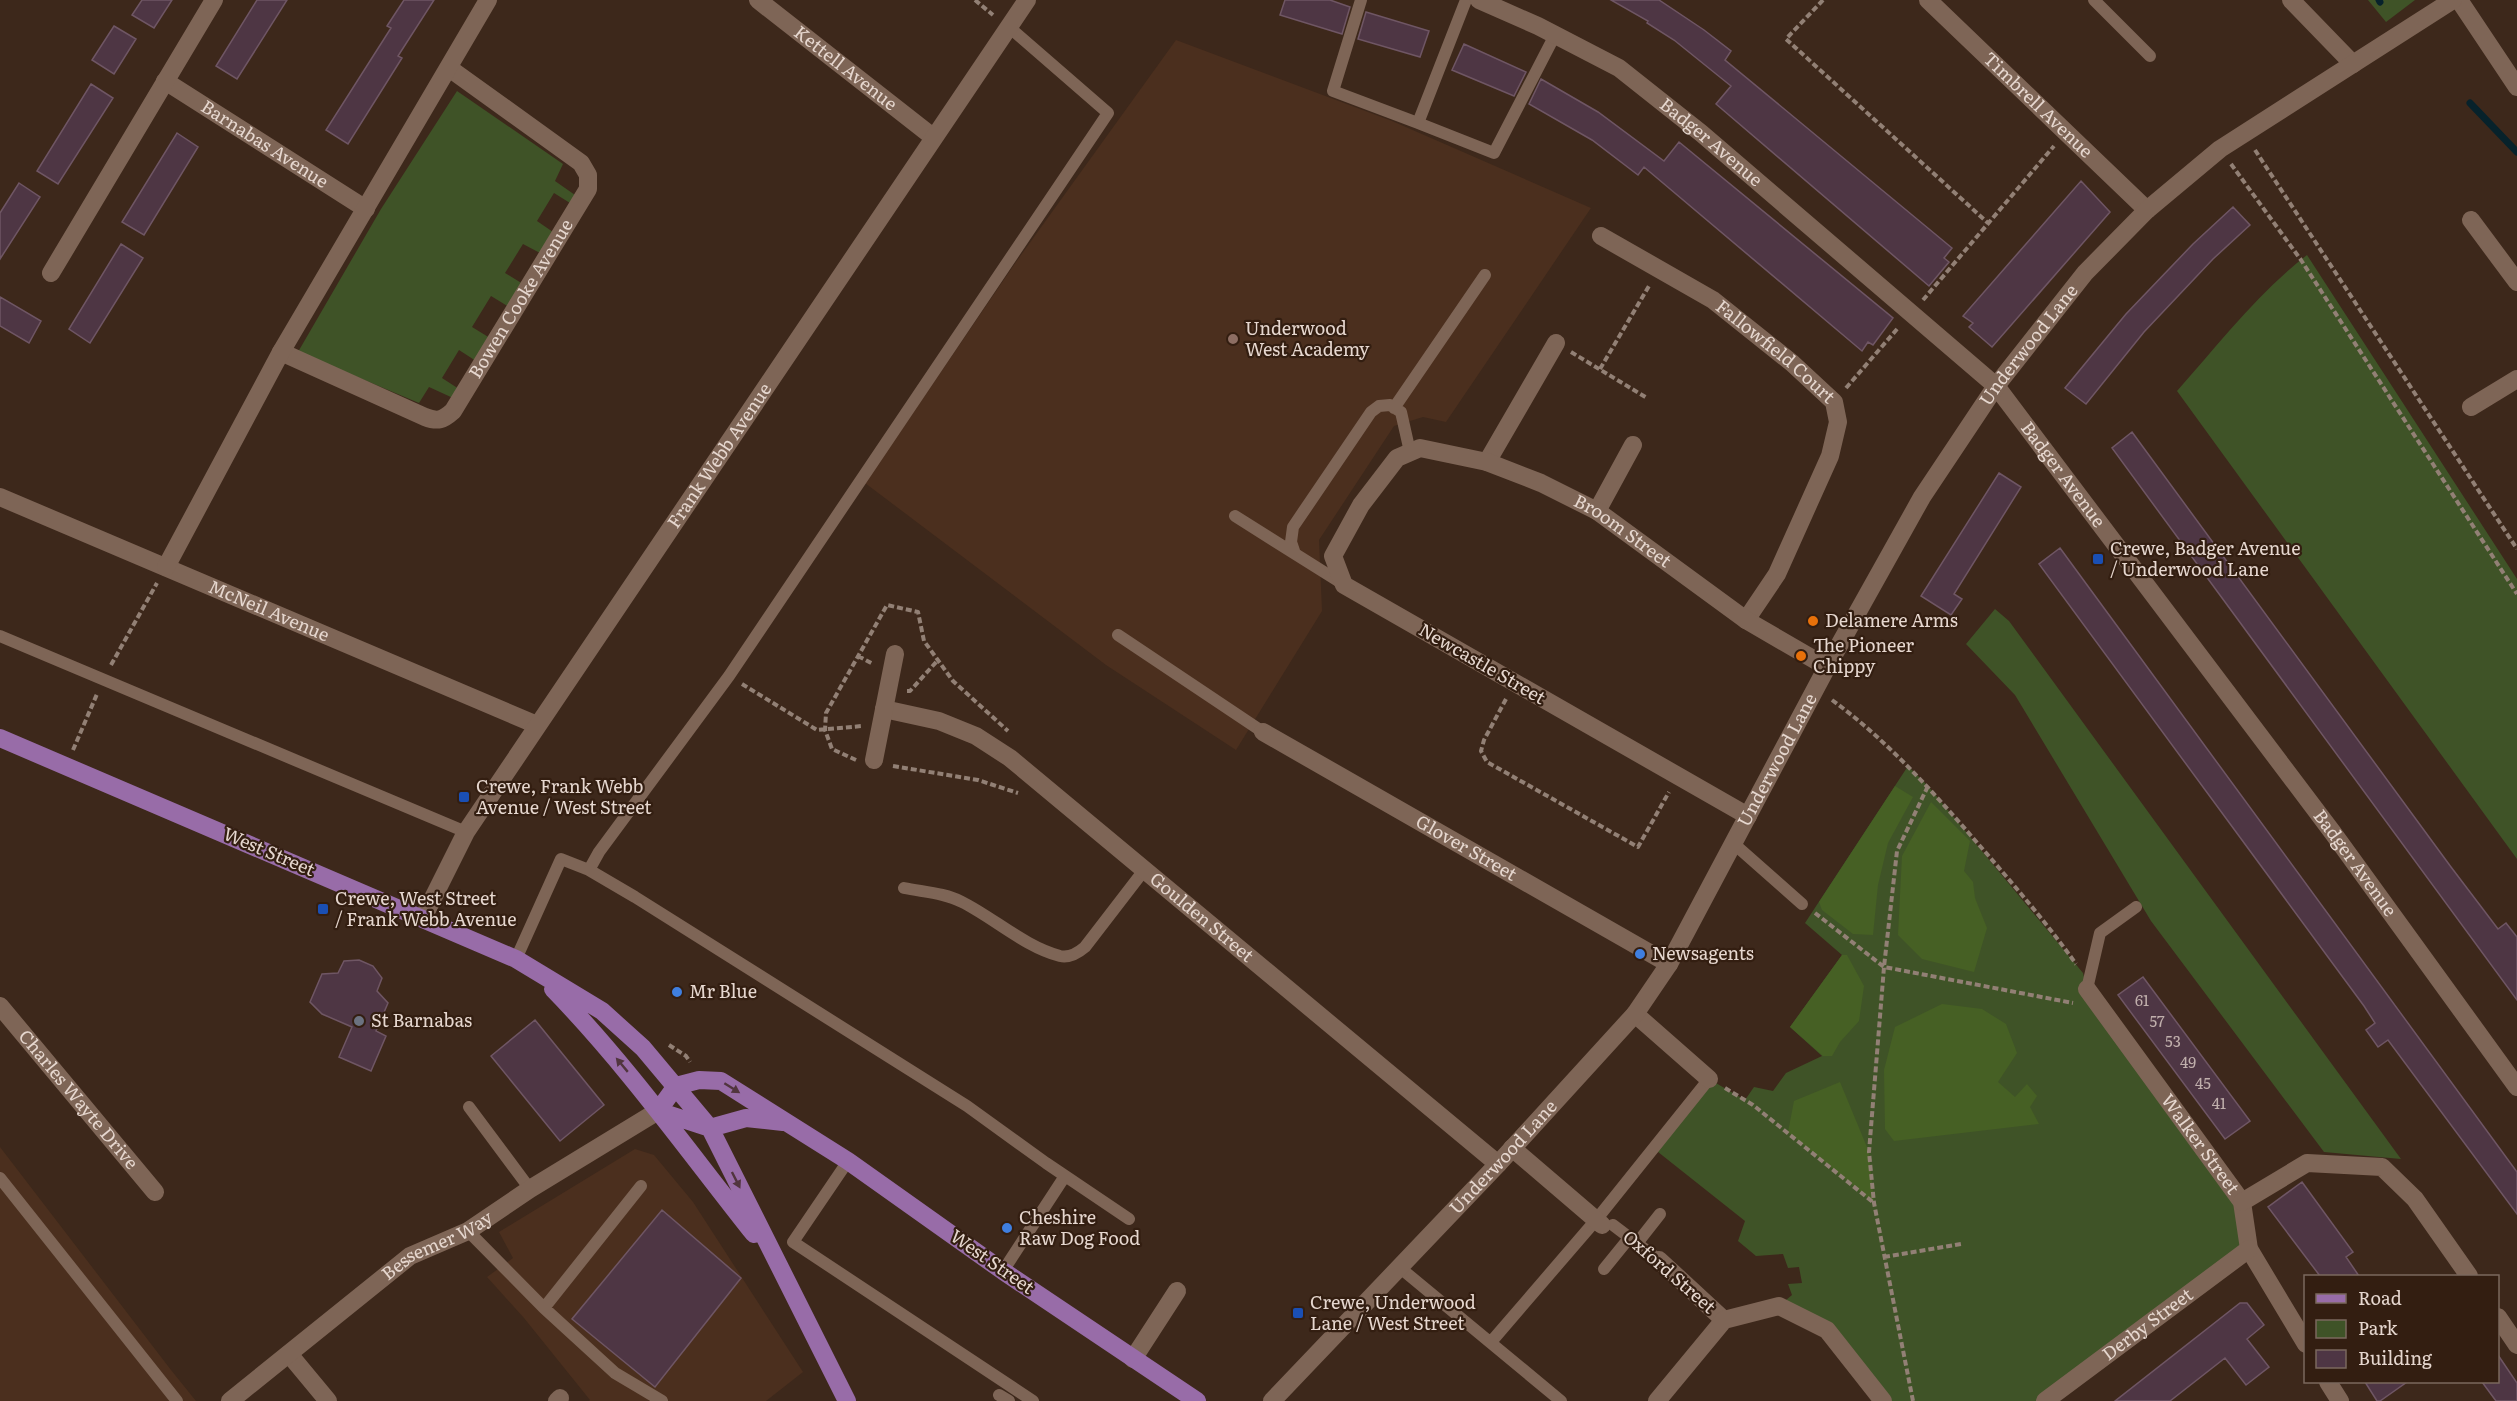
<svg xmlns="http://www.w3.org/2000/svg" width="2517" height="1401" viewBox="0 0 2517 1401" font-family="Literata,serif">
<style>
.built{fill:#4b2f1e}
.green{fill:#3f5327}
.forest{fill:#466024}
.lines{fill:none;stroke-linecap:round;stroke-linejoin:round}
.stream{stroke:#07222b;stroke-width:7}
.building{fill:#4e3644;stroke:#6f5664;stroke-width:1.5}
.path{stroke:#928075;stroke-width:4;stroke-dasharray:6 3;stroke-linecap:butt}
.service{stroke:#7e6556;stroke-width:12}
.minor{stroke:#7e6556;stroke-width:18}
.tertiary{stroke:#7e6556;stroke-width:18}
.primary{stroke:#986ca8;stroke-width:18}
.oneway{fill:#51353e}
.education-dot{fill:#8d6e63;stroke:#331e11;stroke-width:2}
.transit-dot{fill:#1a4fb4;stroke:#331e11;stroke-width:2}
.food-dot{fill:#e8710a;stroke:#331e11;stroke-width:2}
.shop-dot{fill:#3f7fe0;stroke:#331e11;stroke-width:2}
.worship-dot{fill:#6b7280;stroke:#331e11;stroke-width:2}
.labels{text-anchor:middle;stroke-width:4.5;stroke-linejoin:round;paint-order:stroke}
.number-label{font-size:15px;fill:#c0afac}
.street-label{font-size:18px;fill:#e6d7cf;stroke:#331e11}
.poi-label{font-size:18px;fill:#e6d7cf;stroke:#331e11;text-anchor:start}
</style>
<rect width="100%" height="100%" fill="#3d281b"/>
<path class="built" d="M1176,40L1392,121L1591,208L1446,422L1423,417L1394,426L1319,540L1322,611L1236,750L1106,665L865,483L1016,262Z
M0,1147L171,1370L196,1401H0Z
M635,1149L654,1155L693,1202L803,1372L766,1401H589L590,1400L524,1318L487,1277L513,1258L499,1232Z"/>
<path class="green" d="M2368,0H2415L2386,22Z
M457,91L563,164L555,181L575,195L570,203L554,193L537,221L553,232L540,253L523,244L505,273L523,284L509,307L491,296L472,327L490,338L476,361L459,350L442,378L459,389L453,398L429,387L419,403L298,352L381,209Z
M2307,255L2517,579V859L2177,391C2218,345 2258,293 2307,255Z
M1995,609L2009,621L2401,1159L2324,1152L2151,921L2015,695L1966,644Z
M1908,766L1928,786L2083,973L2087,989L2242,1202L2249,1249L2045,1401H1883L1827,1330L1779,1306L1792,1295L1788,1284L1802,1283L1799,1267L1788,1268L1783,1254L1756,1256L1738,1241L1745,1221L1653,1148L1709,1079L1745,1100L1754,1087L1773,1091L1786,1073L1822,1056L1790,1027L1842,955L1805,923Z"/>
<path class="forest" d="M1895,786L1913,797L1888,843L1878,885L1873,935L1853,934L1822,910L1819,902Z
M1931,802L1970,841L1964,871L1973,882L1975,898L1987,928L1974,972L1922,959L1898,935L1902,856Z
M1842,955H1847L1864,986L1859,1021L1840,1042L1832,1056H1823L1790,1027Z
M1942,1004L1982,1009L2006,1024L2017,1053L1998,1082L2015,1097L2027,1084L2037,1096L2030,1107L2039,1124L1894,1141L1885,1129L1884,1070L1895,1027Z
M1840,1082L1869,1152L1874,1203L1788,1132L1794,1101Z"/>
<g class="lines">
<path class="stream" d="M2379,0L2380,2
M2470,103L2517,152"/>
</g>
<path class="building" d="M142,0H172L154,28L132,15Z
M257,0H287L237,79L216,66Z
M404,0H434L398,56L402,58L348,144L326,130L391,28L387,26Z
M1285,0H1330L1350,7L1342,34L1280,15Z
M1611,0H1659L1704,30L1731,51L1725,60L1952,248L1944,258L1949,262L1929,286L1716,104L1731,86L1674,40L1647,23L1648,21Z
M1366,12L1429,31L1420,57L1358,39Z
M114,26L136,39L114,74L92,60Z
M1464,44L1526,72L1514,96L1452,70Z
M1541,79L1598,112L1664,161L1679,142L1893,318L1873,345L1868,342L1862,351L1644,167L1638,175L1592,140L1529,104Z
M91,84L113,98L58,184L37,171Z
M177,133L198,147L144,235L122,222Z
M2081,181L2110,212L1992,347L1969,327L1973,323L1963,316Z
M19,183L40,197L0,259V213Z
M2233,207L2250,225L2213,259L2144,332L2086,404L2065,388L2126,314L2193,244Z
M121,244L143,258L90,343L69,329Z
M0,297L41,321L29,343L0,326Z
M2132,432L2451,867L2498,929L2506,923L2517,937V1000L2112,448Z
M1999,473L2021,487L1954,594L1962,599L1951,615L1921,596Z
M2060,548L2517,1172V1214L2388,1040L2378,1047L2366,1030L2375,1023L2364,1006L2039,564Z
M359,960L373,966L382,978L377,991L388,1003L376,1031L386,1036L371,1071L339,1057L352,1027L322,1014L310,1002L322,974L338,973L344,961Z
M2143,977L2250,1121L2225,1139L2118,995Z
M535,1020L604,1105L560,1141L491,1056Z
M2302,1182L2353,1252L2346,1257L2359,1276H2320L2268,1207Z
M662,1210L741,1278L655,1387L572,1319Z
M2240,1303H2247L2264,1325L2247,1339L2269,1367L2246,1385L2225,1358L2170,1401H2115Z
M2498,1355L2517,1383V1401H2496L2482,1382H2498Z
M2365,1382H2407L2380,1401H2377Z"/>
<g class="lines">
<path class="path" d="M975,0L993,15
M1823,0L1786,39L1988,223
M2255,150L2517,549
M2231,164L2301,260L2517,594
M1923,300L2054,146
M1571,352L1647,398
M1600,369L1649,286
M1846,388L1898,328
M858,656L873,664
M111,665L157,583
M742,684L817,730L862,726
M907,691H910L938,660
M1506,699L1484,740L1481,751L1487,762L1638,847L1669,792
M1832,700C1891,743 1939,799 1987,854C2018,890 2049,926 2076,964
M73,750L97,694
M856,760L832,749L825,730L826,713L887,605L918,612L924,641L953,681L1008,731
M893,766L978,780L1018,793
M1815,913L1884,967L2073,1003
M669,1045L686,1056L690,1062
M1725,1088L1753,1105L1874,1203
M1884,1257L1961,1244
M1913,1401L1874,1203L1869,1152L1884,967L1897,851L1928,786"/>
<path class="service" d="M1361,0L1333,91L1418,123L1466,0
M2094,0L2150,56
M1418,123L1494,153L1555,35
M1394,408L1485,275
M1235,516L1343,584
M1295,554L1291,542L1293,527L1371,412L1379,406L1390,405L1401,412L1410,452
M1118,635L1263,732
M0,636L466,832
M1733,843L1802,904
M589,870L599,852L729,676L1108,113L1009,27
M904,888C923,892 945,893 962,902C994,918 1025,947 1060,956C1069,958 1078,953 1085,947L1145,869
M516,959L561,859L589,870L635,897L967,1106L1046,1163L1129,1219
M2087,989L2100,933L2136,907
M469,1107L530,1189
M848,1161L793,1242L1033,1401
M0,1178L177,1401
M1613,1225L1659,1260
M468,1231L544,1308L615,1373L662,1401
M1638,1242L1660,1214
M1399,1267L1561,1401
M1604,1269L1630,1237
M1003,1271L1065,1176
M544,1308L641,1186
M1491,1342L1596,1220L1709,1079
M999,1395L1009,1401"/>
<g class="minor">
<path id="s1" d="M758,0L933,137"/>
<path id="s2" d="M1928,0L2147,210"/>
<path d="M2291,0L2353,64"/>
<path d="M2459,0L2517,87"/>
<path id="s3" d="M165,81L366,209"/>
<path d="M2471,220L2517,282"/>
<path id="s4" d="M1601,236L1713,300L1792,363L1834,402L1838,422L1830,456L1777,574L1746,620"/>
<path d="M51,273L214,0"/>
<path id="s5" d="M281,352L425,417C438,422 443,420 453,411L588,189V175L581,163L449,68"/>
<path d="M2471,407L2517,379"/>
<path d="M1487,462L1556,343"/>
<path id="s6" d="M0,497L537,725"/>
<path d="M1597,511L1633,445"/>
<path d="M166,567L281,352L488,0"/>
<path id="s7" d="M884,709L939,721L976,736L1010,758L1498,1164"/>
<path id="s8" d="M1263,732L1669,964"/>
<path d="M874,760L895,654"/>
<path id="s9" d="M1748,816L1344,585L1333,556L1361,505L1397,458L1420,448L1487,462L1541,483L1597,511L1746,620L1827,667"/>
<path id="s10" d="M423,918L466,832L1027,0"/>
<path id="s11" d="M2087,989L2242,1202L2249,1249L2306,1344"/>
<path id="s12" d="M0,1006L155,1192"/>
<path d="M1635,1014L1709,1079"/>
<path d="M1512,1148L1602,1225"/>
<path d="M2242,1202L2307,1163L2382,1167L2415,1199L2469,1276"/>
<path d="M1659,1260L1724,1320"/>
<path d="M2498,1317L2517,1345"/>
<path d="M289,1354L328,1401"/>
<path d="M1133,1359L1177,1291"/>
<path d="M2328,1382L2340,1401"/>
<path id="s13" d="M230,1401L410,1256L468,1231L530,1189L658,1111"/>
<path d="M557,1401L560,1398"/>
<path d="M1657,1401L1724,1320L1779,1306L1827,1330L1883,1401"/>
<path id="s14" d="M2045,1401L2249,1249"/>
</g>
<g class="tertiary">
<path id="s15" d="M1479,0L1538,26L1619,68L1701,133L1996,386L2333,833L2517,1087"/>
<path id="s16" d="M1272,1401L1498,1164L1635,1014L1669,964L1827,667L1922,497L1996,386L2085,273L2147,210L2220,149L2453,0"/>
</g>
<path class="primary" d="M0,738L516,959L602,1011L643,1048L710,1128L847,1401
M553,989C627,1065 688,1151 754,1234
M658,1111L676,1086L699,1080L721,1081L848,1161L1003,1271L1197,1401
M658,1111L710,1128L746,1118L783,1122"/>
</g>
<defs><path id="oneway-solid" d="M-6-.8H1V-3.2L6.5 0L1 3.2V.8H-6Z" transform="scale(1.5)"/></defs>
<g class="oneway">
<use href="#oneway-solid" transform="translate(622 1065) rotate(-130)"/>
<use href="#oneway-solid" transform="translate(732 1088) rotate(32)"/>
<use href="#oneway-solid" transform="translate(736 1180) rotate(63)"/>
</g>
<circle class="education-dot" cx="1233" cy="339" r="6"/>
<g class="transit-dot">
<rect x="2092" y="553" width="12" height="12" rx="3"/>
<rect x="458" y="791" width="12" height="12" rx="3"/>
<rect x="317" y="903" width="12" height="12" rx="3"/>
<rect x="1292" y="1307" width="12" height="12" rx="3"/>
</g>
<g class="food-dot">
<circle cx="1813" cy="621" r="6"/>
<circle cx="1801" cy="656" r="6"/>
</g>
<g class="shop-dot">
<circle cx="1640" cy="954" r="6"/>
<circle cx="677" cy="992" r="6"/>
<circle cx="1007" cy="1228" r="6"/>
</g>
<circle class="worship-dot" cx="359" cy="1021" r="6"/>
<g class="labels">
<g class="number-label">
<text x="2142" y="1006">61</text>
<text x="2157" y="1027">57</text>
<text x="2173" y="1047">53</text>
<text x="2188" y="1068">49</text>
<text x="2203" y="1089">45</text>
<text x="2219" y="1109">41</text>
</g>
<g class="street-label">
<text dy="6" stroke="none"><textPath href="#s1" startOffset="111">Kettell Avenue</textPath></text>
<text dy="6" stroke="none"><textPath href="#s2" startOffset="152">Timbrell Avenue</textPath></text>
<text dy="6" stroke="none"><textPath href="#s15" startOffset="274">Badger Avenue</textPath></text>
<text dy="6" stroke="none"><textPath href="#s3" startOffset="118">Barnabas Avenue</textPath></text>
<text dy="6" stroke="none"><textPath href="#s5" startOffset="320">Bowen Cooke Avenue</textPath></text>
<text dy="6" stroke="none"><textPath href="#s16" startOffset="1308">Underwood Lane</textPath></text>
<text dy="6" stroke="none"><textPath href="#s4" startOffset="210">Fallowfield Court</textPath></text>
<text dy="6" stroke="none"><textPath href="#s10" startOffset="550">Frank Webb Avenue</textPath></text>
<text dy="6" stroke="none"><textPath href="#s15" startOffset="760">Badger Avenue</textPath></text>
<text dy="6" stroke="none"><textPath href="#s9" startOffset="860">Broom Street</textPath></text>
<text dy="6" stroke="none"><textPath href="#s6" startOffset="292">McNeil Avenue</textPath></text>
<text transform="translate(1482 664) rotate(30)" y="6">Newcastle Street</text>
<text dy="6" stroke="none"><textPath href="#s16" startOffset="822">Underwood Lane</textPath></text>
<text dy="6" stroke="none"><textPath href="#s8" startOffset="234">Glover Street</textPath></text>
<text transform="translate(269 852) rotate(23)" y="6">West Street</text>
<text dy="6" stroke="none"><textPath href="#s15" startOffset="1246">Badger Avenue</textPath></text>
<text dy="6" stroke="none"><textPath href="#s7" startOffset="386">Goulden Street</textPath></text>
<text dy="6" stroke="none"><textPath href="#s12" startOffset="122">Charles Wayte Drive</textPath></text>
<text dy="6" stroke="none"><textPath href="#s11" startOffset="192">Walker Street</textPath></text>
<text dy="6" stroke="none"><textPath href="#s16" startOffset="336">Underwood Lane</textPath></text>
<text dy="6" stroke="none"><textPath href="#s13" startOffset="260">Bessemer Way</textPath></text>
<text transform="translate(992 1262) rotate(35)" y="6">West Street</text>
<text transform="translate(1669 1272) rotate(41)" y="6">Oxford Street</text>
<text dy="6" stroke="none"><textPath href="#s14" startOffset="128">Derby Street</textPath></text>
</g>
<g class="poi-label">
<text x="1245" y="335">Underwood<tspan x="1245" dy="21">West Academy</tspan></text>
<text x="2110" y="555">Crewe, Badger Avenue<tspan x="2110" dy="21">/ Underwood Lane</tspan></text>
<text x="1825" y="627">Delamere Arms</text>
<text x="1813" y="652">The Pioneer<tspan x="1813" dy="21">Chippy</tspan></text>
<text x="476" y="793">Crewe, Frank Webb<tspan x="476" dy="21">Avenue / West Street</tspan></text>
<text x="335" y="905">Crewe, West Street<tspan x="335" dy="21">/ Frank Webb Avenue</tspan></text>
<text x="1652" y="960">Newsagents</text>
<text x="689" y="998">Mr Blue</text>
<text x="371" y="1027">St Barnabas</text>
<text x="1019" y="1224">Cheshire<tspan x="1019" dy="21">Raw Dog Food</tspan></text>
<text x="1310" y="1309">Crewe, Underwood<tspan x="1310" dy="21">Lane / West Street</tspan></text>
</g>
</g>
<rect x="2304" y="1275" width="195" height="108" fill="#331e11" stroke="#7b685d" stroke-width="1.5"/>
<rect x="2316" y="1294" width="30" height="9" fill="#986ca8" stroke="#7b685d" stroke-width="1.5"/>
<text x="2358" y="1305" font-size="18" fill="#e6d7cf">Road</text>
<rect x="2316" y="1320" width="30" height="18" fill="#3f5327" stroke="#7b685d" stroke-width="1.5"/>
<text x="2358" y="1335" font-size="18" fill="#e6d7cf">Park</text>
<rect x="2316" y="1350" width="30" height="18" fill="#4e3644" stroke="#7b685d" stroke-width="1.5"/>
<text x="2358" y="1365" font-size="18" fill="#e6d7cf">Building</text>
</svg>
